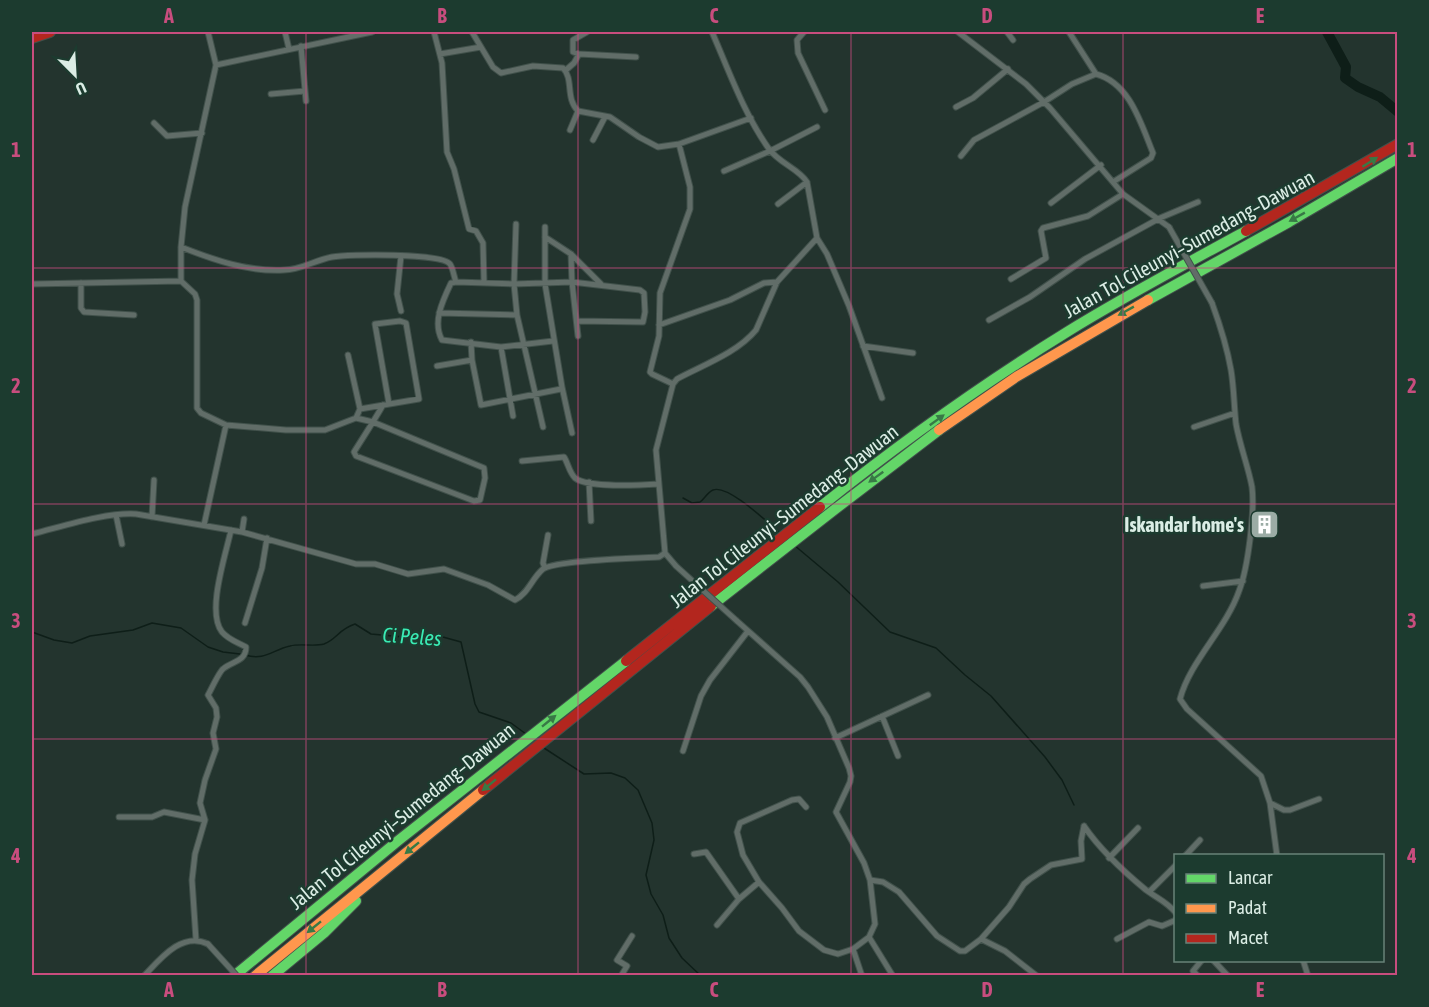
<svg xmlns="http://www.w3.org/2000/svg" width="1429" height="1007" viewBox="0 0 1429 1007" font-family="'Asap Condensed',sans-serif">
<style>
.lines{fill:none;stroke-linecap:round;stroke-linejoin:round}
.stream{stroke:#0e1e18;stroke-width:1.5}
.river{stroke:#0e1e18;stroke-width:10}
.street-casing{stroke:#41514b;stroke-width:7}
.fast-casing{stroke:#41514b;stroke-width:12}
.slow-casing{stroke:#41514b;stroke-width:12}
.jam-casing{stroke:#41514b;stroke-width:12}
.street{stroke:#616d68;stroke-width:5}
.fast{stroke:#63d668;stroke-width:10}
.slow{stroke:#ff974d;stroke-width:10}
.jam{stroke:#b3261e;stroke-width:10}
.street-bridge-casing{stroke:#41514b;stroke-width:7;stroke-linecap:butt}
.street-bridge{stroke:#616d68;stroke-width:5}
.oneway{fill:#387946}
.grid{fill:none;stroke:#c84d7e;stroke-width:1.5;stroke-opacity:0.55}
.labels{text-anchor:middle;stroke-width:5;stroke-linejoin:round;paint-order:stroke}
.street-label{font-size:20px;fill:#dbede5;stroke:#1c3b2f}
.poi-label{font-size:20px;font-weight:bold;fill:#dbede5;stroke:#1c3b2f;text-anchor:end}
.water-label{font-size:21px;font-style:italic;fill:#3aebb4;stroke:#1c3b2f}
.neatline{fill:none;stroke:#c84d7e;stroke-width:2}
.grid-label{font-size:20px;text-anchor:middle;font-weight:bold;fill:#c84d7e}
</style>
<rect width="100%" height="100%" fill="#23342e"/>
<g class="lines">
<path class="stream" d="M683,498L692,503L700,502C704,499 708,492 713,490C728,484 768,523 779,532
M794,545L838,582L890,632L936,648L965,675L991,696L1045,757L1062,780L1074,805
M32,632L54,640L72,643L90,636L133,630L152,623L181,628L208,647L223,652L240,654
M245,655C265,661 272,650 290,646C301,643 313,647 324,644C337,639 339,629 355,624L371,634L414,638L432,634L461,642L475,704L479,712L511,723L526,734
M544,748L584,774L611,773L625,778L638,790L652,823L654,840L646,875L651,894L663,915L669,938L682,958L701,976"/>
<path class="river" d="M1327,32L1346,67L1345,78L1358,87L1380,97L1398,112"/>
<defs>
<path id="street" d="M285,32L289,49
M434,32L442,63L447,152L454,169L469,229L476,231L483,243L484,282
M472,32L493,67L501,73L533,66L563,68C574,79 565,98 578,111L610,117L639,137L658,147L679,144L751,118
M712,32C729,71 744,114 769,149C779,163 799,169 807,182L817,238L827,254L849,306L882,398
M804,32L797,40L798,53L825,110
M958,32L1026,84L1050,108L1123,194L1169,227
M1007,32L1013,40
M1069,32L1096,74
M301,46L306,101
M440,54L481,47
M579,54L636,57
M216,65L372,32
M566,70L574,63L579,54L573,52V40L587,32
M271,94L305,91
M956,107L973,98L1008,69
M154,123L167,136L202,133
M570,130L578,111
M593,140L605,117
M961,156L974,140L1044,102L1072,84L1096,74C1130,83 1141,124 1153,153L1151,158L1113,182
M724,171L770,151L817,127
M1051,203L1101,165
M778,204L807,182
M516,224L514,284L517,315L543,427
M545,237L571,254L601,284
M181,247C214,260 248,272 284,270C301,270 315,260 332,257C348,254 442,253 450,264C453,268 454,277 456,282L514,284L572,282L640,290L644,293L645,312L643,322L577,321
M571,254L572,282L578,336
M1011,279L1046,258L1041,231L1043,228L1088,216L1123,194
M456,282L451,283C443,300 432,322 442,340L501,347L553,341
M81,283V308L84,312L134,315
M32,284L181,281
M1212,303C1220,325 1227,347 1231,370C1234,388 1234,406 1236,424C1240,446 1248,466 1252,487C1255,511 1248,568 1239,591C1226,629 1190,661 1180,699L1187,709L1261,776L1270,803L1277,856
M401,311L397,294L401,256
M439,313L517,315
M989,320L1030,297L1085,259L1160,218L1198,202
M659,325L730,300L764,283L777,282
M471,342L472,360L481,405L561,389L562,387L545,284V227
M863,346L913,353
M501,347L513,416
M348,355L360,409
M437,366L472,360
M673,384L652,374L650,372L659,336L660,293L690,209V187L679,144
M562,387L572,433
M356,418L373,422L484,468L485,478L480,500L474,501L356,456L354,452C364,436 374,421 383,405
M226,425L286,430H325L356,418L360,409L419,399L406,323L400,321L375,324L389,404
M1194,427L1235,413
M522,461L564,457C568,463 569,472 575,478C587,488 643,485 659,484
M589,482L591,521
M116,515L122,544
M152,517L154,480
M204,525L226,425L201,413L197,408V300L195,294L181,281V247L185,207L216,65L208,32
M242,532L244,519
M32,534C61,527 106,512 136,514L242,532L356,564H375L408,574L444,569L488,585L515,600C528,594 532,578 543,569C556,560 638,558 659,557L665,553
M676,566L665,553L656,450L673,384L677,379C703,365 737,353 756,330L777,282L817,238
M545,568L543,563L548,535
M1203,586L1243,581
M737,621L800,677L808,687L827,717L849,768L851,776L850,782L836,812L864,863L870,880L875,924L869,937L853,949L838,954L824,950L799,931L782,908L759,882L743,855L737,832L740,823L792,800L799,799L806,807
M245,623L262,568L267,538
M882,716L898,756
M835,738L928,695
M683,751L701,696L710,680L748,631
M1270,803L1284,810H1290L1319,799
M119,817H152L164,812L205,820
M1084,826C1101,851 1123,871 1146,890C1158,899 1166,901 1176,913
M694,854L706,852L739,899
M1185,856L1200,840
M1109,858L1138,828
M870,880L883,882L899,892L937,936L960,951H965L981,939L1009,907L1024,884L1030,879L1051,865L1082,859L1081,841L1084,826
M1149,892L1176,865
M717,925L739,899L759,882
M869,937L893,976
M981,939L1005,951L1037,976
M1117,939L1149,922L1162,926L1176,920
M196,940L192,880L195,854L205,820L200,803L205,780L216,749L213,733L217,717L216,708L208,695C211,690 219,672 223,669C232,661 246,662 246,647C237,642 229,640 222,632C206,612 226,554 231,530
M853,949L862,976
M1213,960L1228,976
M1303,960L1308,976
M144,976C160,959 182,931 208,944
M621,976L627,966L617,960L632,936
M1198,976L1193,971L1202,960"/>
<path id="fast" d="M1148,300L1289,222L1398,158
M820,507C899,444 981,385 1067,332C1125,296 1186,264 1246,231
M711,606L834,510L939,430
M234,976L399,840L626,661
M272,976L324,933L356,901"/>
<path id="slow" d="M939,430L1016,377L1148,300
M255,976L483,790"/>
<path id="jam" d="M32,38L50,32
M1246,231L1398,144
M626,661L820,507
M483,790L711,606"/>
</defs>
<use href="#street" class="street-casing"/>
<use href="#fast" class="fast-casing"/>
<use href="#slow" class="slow-casing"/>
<use href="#jam" class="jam-casing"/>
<use href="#street" class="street"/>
<use href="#fast" class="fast"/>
<use href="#slow" class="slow"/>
<use href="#jam" class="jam"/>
<defs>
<path id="street-bridge" d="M1169,227L1212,303
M676,566L737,621
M208,944L237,976"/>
</defs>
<use href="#street-bridge" class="street-bridge-casing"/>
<use href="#street-bridge" class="street-bridge"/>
</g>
<defs><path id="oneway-solid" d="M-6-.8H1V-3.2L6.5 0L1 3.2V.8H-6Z" transform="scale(1.5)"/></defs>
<g class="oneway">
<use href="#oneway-solid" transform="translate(1370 162) rotate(-32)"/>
<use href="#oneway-solid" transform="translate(1297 217) rotate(151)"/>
<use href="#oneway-solid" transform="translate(1126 311) rotate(151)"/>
<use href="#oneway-solid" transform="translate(937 420) rotate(-36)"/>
<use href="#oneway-solid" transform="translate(876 477) rotate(144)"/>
<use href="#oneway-solid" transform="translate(549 721) rotate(-39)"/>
<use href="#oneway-solid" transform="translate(489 785) rotate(141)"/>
<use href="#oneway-solid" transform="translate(412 848) rotate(141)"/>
<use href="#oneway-solid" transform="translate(314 927) rotate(141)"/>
</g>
<path class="grid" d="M306,32V976M578,32V976M851,32V976M1123,32V976M32,268H1398M32,504H1398M32,739H1398"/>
<defs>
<symbol id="building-square" viewBox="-11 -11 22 22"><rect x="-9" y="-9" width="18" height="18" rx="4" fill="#9baca5" stroke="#1c3b2f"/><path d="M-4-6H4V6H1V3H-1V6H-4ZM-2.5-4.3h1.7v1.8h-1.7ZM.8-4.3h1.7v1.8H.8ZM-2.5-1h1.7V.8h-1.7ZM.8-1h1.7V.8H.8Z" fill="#fff"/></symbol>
</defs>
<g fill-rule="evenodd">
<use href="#building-square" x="1248" y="508" width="33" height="33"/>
</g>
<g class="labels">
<g class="street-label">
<text transform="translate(1189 244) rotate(-29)" y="7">Jalan Tol Cileunyi–Sumedang–Dawuan</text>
<text transform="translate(784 516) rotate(-38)" y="7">Jalan Tol Cileunyi–Sumedang–Dawuan</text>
<text transform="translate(402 816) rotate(-39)" y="7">Jalan Tol Cileunyi–Sumedang–Dawuan</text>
</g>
<g class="poi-label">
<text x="1244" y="532">Iskandar home's</text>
</g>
<g class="water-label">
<text transform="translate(412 637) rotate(4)" y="7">Ci Peles</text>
</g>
</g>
<rect width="1429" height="1007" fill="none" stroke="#1c3b2f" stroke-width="66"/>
<rect x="1174" y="854" width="210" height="108" fill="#1c3b2f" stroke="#688278" stroke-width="1.5"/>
<rect x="1186" y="874" width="30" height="9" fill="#63d668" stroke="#688278" stroke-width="1.5"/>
<text x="1228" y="884" font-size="18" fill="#dbede5">Lancar</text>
<rect x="1186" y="904" width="30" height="9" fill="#ff974d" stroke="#688278" stroke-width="1.5"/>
<text x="1228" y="914" font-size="18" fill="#dbede5">Padat</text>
<rect x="1186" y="934" width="30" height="9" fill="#b3261e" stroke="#688278" stroke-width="1.5"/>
<text x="1228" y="944" font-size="18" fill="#dbede5">Macet</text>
<g transform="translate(75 75) rotate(156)" stroke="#1c3b2f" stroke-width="4.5" paint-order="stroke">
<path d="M0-4.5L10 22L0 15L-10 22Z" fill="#dbede5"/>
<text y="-9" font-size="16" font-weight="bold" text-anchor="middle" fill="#dbede5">U</text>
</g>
<rect x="33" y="33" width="1363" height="941" class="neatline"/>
<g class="grid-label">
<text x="169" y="23">A</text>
<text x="442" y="23">B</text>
<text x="714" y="23">C</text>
<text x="987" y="23">D</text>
<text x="1260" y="23">E</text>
<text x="16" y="157">1</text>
<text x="1412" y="157">1</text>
<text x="16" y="393">2</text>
<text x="1412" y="393">2</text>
<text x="16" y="628">3</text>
<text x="1412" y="628">3</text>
<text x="16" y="863">4</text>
<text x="1412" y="863">4</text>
<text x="169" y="997">A</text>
<text x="442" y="997">B</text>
<text x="714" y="997">C</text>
<text x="987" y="997">D</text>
<text x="1260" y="997">E</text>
</g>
</svg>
